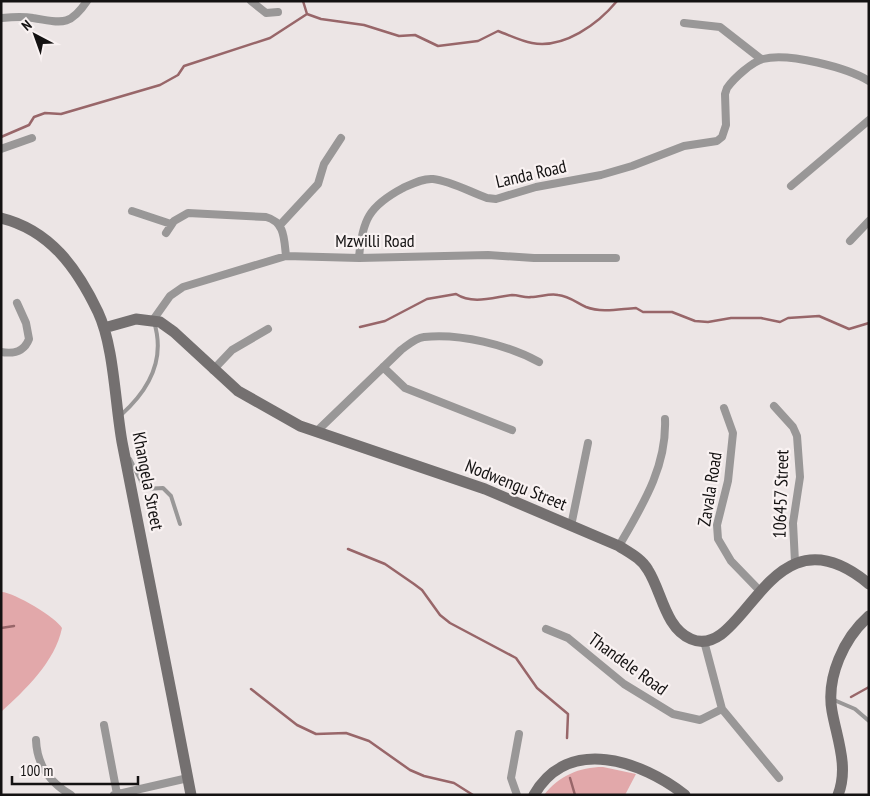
<svg xmlns="http://www.w3.org/2000/svg" width="870" height="796" viewBox="0 0 870 796" font-family="'PT Sans Narrow',sans-serif">
<style>
.green{fill:#e2a8aa}
.lines{fill:none;stroke-linecap:round;stroke-linejoin:round}
.stream{stroke:#986669;stroke-width:2.5}
.lane{stroke:#999797;stroke-width:4}
.street{stroke:#999797;stroke-width:8}
.secondary{stroke:#747070;stroke-width:11}
.labels{text-anchor:middle;stroke-width:4.5;stroke-linejoin:round;paint-order:stroke}
.street-label{font-size:18px;fill:#141212;stroke:#f9f2f2}
</style>
<rect width="100%" height="100%" fill="#ece5e5"/>
<path class="green" d="M1,592C12,591 57,618 62,628C55,662 25,690 1,712Z
M603,767L636,774L625,795H544C559,776 579,767 603,767Z"/>
<g class="lines">
<path class="stream" d="M303,1L307,14L321,19L364,25L399,36L415,35L438,46L478,41L498,31C509,35 521,41 532,43C564,49 598,24 617,1
M1,137L29,125L34,117L45,113L61,114L160,85L178,75L184,66L270,38L307,14
M360,327L385,321L427,299L456,294C473,305 494,297 512,295C519,295 525,298 531,297C540,297 550,293 558,295C569,296 577,303 586,307C602,313 619,309 636,308L643,312H672L695,321L708,322L731,318H761L780,322L788,318L819,316L849,329L869,323
M348,549L385,564L414,584L422,590L440,615L450,623L516,658L537,688L568,714L567,738
M1,628L14,626
M251,689L297,725L316,734L346,733L369,741L410,770L424,776L454,783L473,795
M851,697L869,687
M570,778L575,795"/>
<path class="lane" d="M121,415C149,390 166,360 154,322
M130,459L145,489L163,488L171,496L180,524
M834,700L855,709L869,721"/>
<path class="street" d="M251,1L266,13L278,12
M1,18C12,17 22,16 33,18C60,22 69,28 87,1
M684,23L720,27L761,59
M1,149L32,138
M791,186L869,120
M132,211L171,224
M280,225L318,184L324,164L341,138
M166,233L174,221L188,213L266,217C285,222 284,239 286,256
M850,241L869,221
M359,258C362,220 369,206 403,188C412,184 423,178 433,179C451,181 470,192 487,198L496,199L536,187L601,175L632,166L684,146L717,141L722,137L726,125L725,94L727,88C734,78 752,62 763,59C788,52 848,68 869,81
M153,320L170,296L183,287L286,256L359,258L488,255L534,258H616
M1,352C14,354 24,352 29,339L26,323L17,303
M383,367L405,388L512,430
M213,370L232,350L268,329
M774,406L793,427L797,436L800,477L793,523L795,562
M724,408L733,433L728,481L717,525L718,539L731,561L761,592
M316,432L401,350C408,345 415,338 424,337C460,333 508,345 539,362
M571,526L588,443
M619,546C642,506 667,467 665,419
M546,629L568,638L624,684L673,714L700,720L722,709
M704,641L722,709L779,778
M104,725L117,794
M36,740C37,765 49,782 71,795
M114,795L188,778
M517,795L511,778L519,734"/>
<path class="secondary" d="M1,218C50,230 77,268 98,312C114,346 115,403 122,442C144,559 169,677 191,795
M104,328L136,319L160,322L174,332L238,391L300,426L485,489L619,546C630,553 642,559 648,570C662,592 665,628 691,639C746,663 768,500 869,584
M534,795C568,735 642,761 685,795
M838,795C849,767 837,739 832,711C826,677 844,638 869,616"/>
</g>
<g class="labels">
<g class="street-label">
<text transform="translate(531 174) rotate(-13)" y="6">Landa Road</text>
<text x="375" y="247">Mzwilli Road</text>
<text transform="translate(148 481) rotate(79)" y="6">Khangela Street</text>
<text transform="translate(516 485) rotate(22)" y="6">Nodwengu Street</text>
<text transform="translate(710 489) rotate(-81)" y="6">Zavala Road</text>
<text transform="translate(781 494) rotate(-88)" y="6">106457 Street</text>
<text transform="translate(628 664) rotate(36)" y="6">Thandele Road</text>
</g>
</g>
<rect width="870" height="796" fill="none" stroke="#141212" stroke-width="5"/>
<g transform="translate(35 35) rotate(319)" stroke="#f9f2f2" stroke-width="4" paint-order="stroke">
<path d="M0-4L9 19L0 12L-9 19Z" fill="#141212"/>
<text y="-8" font-size="14" font-weight="bold" text-anchor="middle" fill="#141212">N</text>
</g>
<path d="M12 776v8h126v-8" fill="none" stroke="#141212" stroke-width="2.5"/>
<text x="20" y="776" font-size="15" fill="#141212" stroke="#f9f2f2" stroke-width="4" paint-order="stroke">100 m</text>
</svg>
